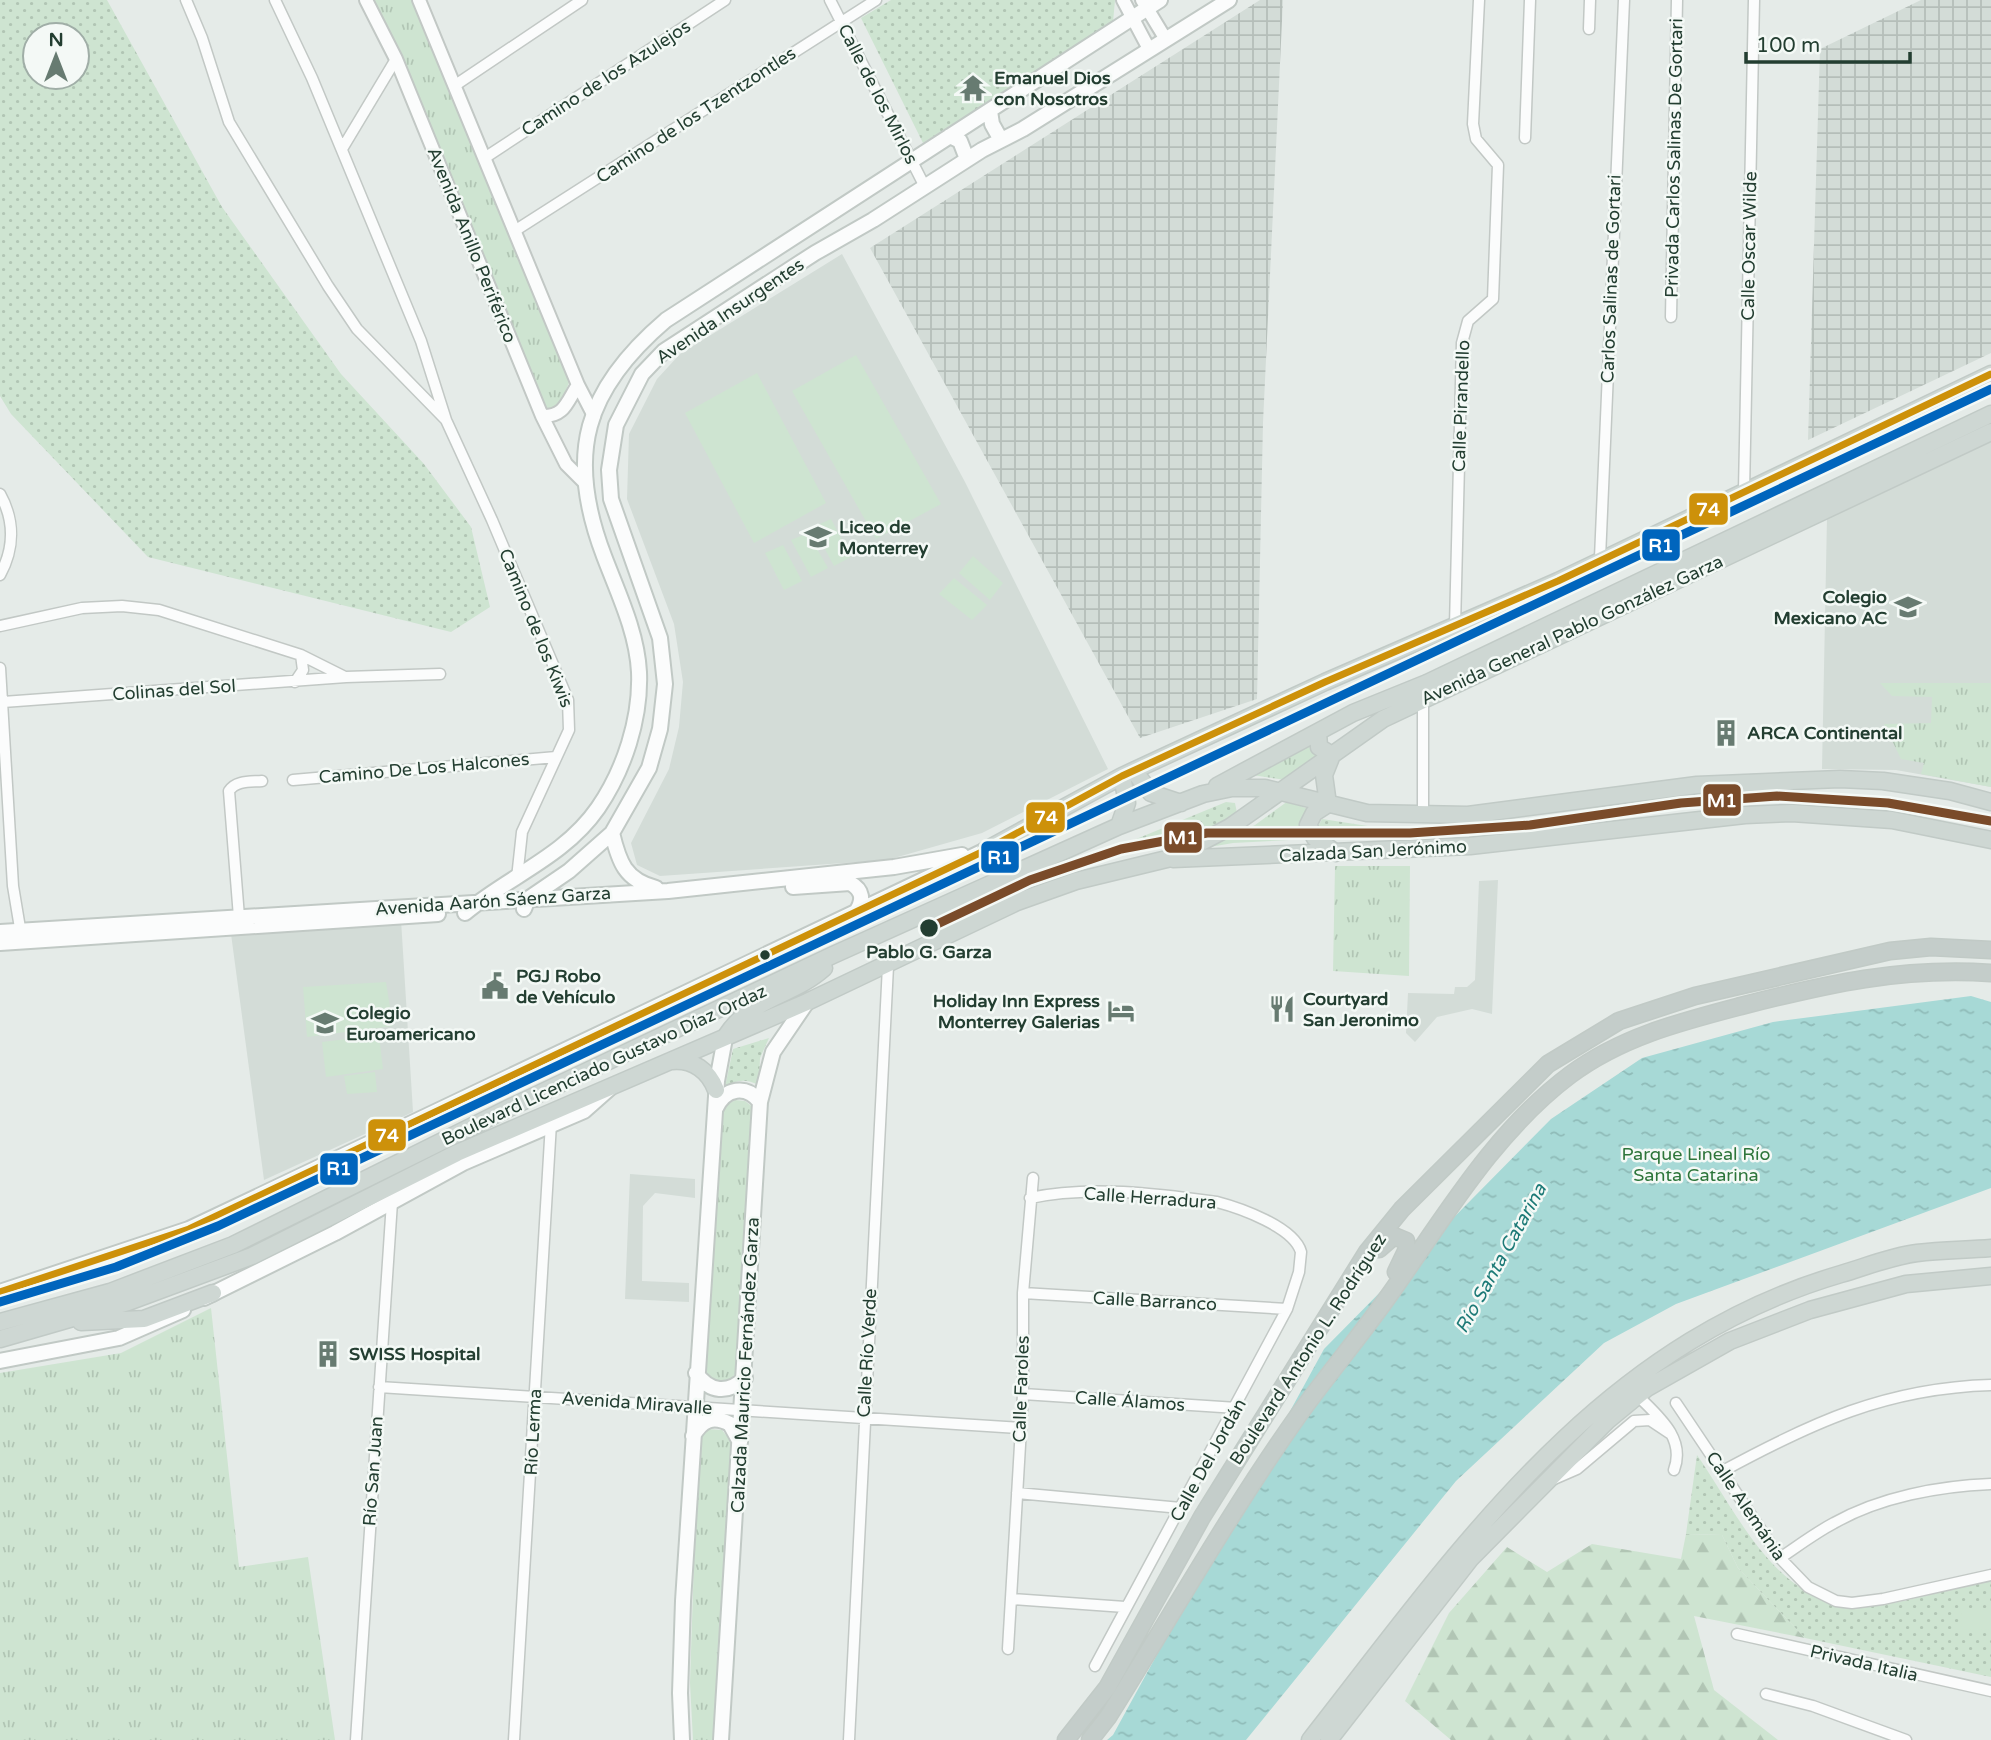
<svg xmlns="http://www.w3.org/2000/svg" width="1991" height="1740" viewBox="0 0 1991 1740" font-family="'Varela Round',sans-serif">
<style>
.built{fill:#d3dcd7}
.industrial{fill:url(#industrial-grid)}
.grass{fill:url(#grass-tufts)}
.forest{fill:url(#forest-firs)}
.park{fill:url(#park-dots);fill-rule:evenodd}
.pitch{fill:#cee4d1}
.water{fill:url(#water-ripples)}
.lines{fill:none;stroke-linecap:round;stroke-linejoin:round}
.minor-casing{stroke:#c2c8c5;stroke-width:13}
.tertiary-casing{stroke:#c2c8c5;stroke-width:16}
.secondary-casing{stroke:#c1c9c5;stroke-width:18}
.primary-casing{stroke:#c1cac6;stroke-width:19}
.trunk-casing{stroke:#c1cac6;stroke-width:19}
.minor{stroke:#fbfcfc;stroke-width:10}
.tertiary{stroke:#fbfcfc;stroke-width:12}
.secondary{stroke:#fbfcfc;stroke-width:14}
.primary{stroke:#ced7d3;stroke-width:16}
.trunk{stroke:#c4cdca;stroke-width:16}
.bus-1-casing{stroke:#f4f9f6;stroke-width:12}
.bus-1{stroke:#cd910a;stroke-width:7}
.rail-1-casing{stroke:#f4f9f6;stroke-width:14}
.rail-1{stroke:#0065bd;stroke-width:9}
.metro-1-casing{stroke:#f4f9f6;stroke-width:14}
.metro-1{stroke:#7a4b2a;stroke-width:9}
.stop-dot{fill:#233e31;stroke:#f4f9f6;stroke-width:2.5}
.labels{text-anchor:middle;stroke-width:5;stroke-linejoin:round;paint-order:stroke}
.street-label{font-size:18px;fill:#233e31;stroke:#f4f9f6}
.poi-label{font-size:18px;font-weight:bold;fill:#233e31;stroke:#f4f9f6;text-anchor:start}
.stop-label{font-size:18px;font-weight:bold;fill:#233e31;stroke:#f4f9f6}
.park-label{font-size:18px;fill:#2d753a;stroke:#f4f9f6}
.water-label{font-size:19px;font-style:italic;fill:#1d7a77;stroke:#f4f9f6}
.line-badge{stroke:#f4f9f6;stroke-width:2.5}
.badge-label{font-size:19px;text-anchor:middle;font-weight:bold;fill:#fff}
</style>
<defs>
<pattern id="industrial-grid" width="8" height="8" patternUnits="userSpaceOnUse" patternTransform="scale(1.75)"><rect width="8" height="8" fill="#d3dcd7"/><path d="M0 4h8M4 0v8" fill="none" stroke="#b5beb9"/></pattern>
<pattern id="grass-tufts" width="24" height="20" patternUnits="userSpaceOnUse" patternTransform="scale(1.75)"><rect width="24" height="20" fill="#cee4d1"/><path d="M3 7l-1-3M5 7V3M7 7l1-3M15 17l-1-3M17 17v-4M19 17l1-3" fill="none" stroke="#b1c5b4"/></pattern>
<pattern id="forest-firs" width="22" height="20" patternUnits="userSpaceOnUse" patternTransform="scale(1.75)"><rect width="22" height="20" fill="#cee4d1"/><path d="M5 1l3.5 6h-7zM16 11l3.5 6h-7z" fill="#b1c5b4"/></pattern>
<pattern id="park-dots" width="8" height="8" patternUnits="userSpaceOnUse" patternTransform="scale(1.75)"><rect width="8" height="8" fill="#cee4d1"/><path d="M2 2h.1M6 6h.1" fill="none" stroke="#b1c5b4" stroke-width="1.8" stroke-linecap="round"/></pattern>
<pattern id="water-ripples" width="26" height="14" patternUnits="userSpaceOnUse" patternTransform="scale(1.75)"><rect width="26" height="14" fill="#a7d9d6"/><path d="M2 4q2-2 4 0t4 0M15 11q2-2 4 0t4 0" fill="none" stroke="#8fbbb8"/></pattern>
</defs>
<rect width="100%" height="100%" fill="#e5ebe8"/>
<path class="built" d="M842,254L965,482L1108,769L982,833L887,860L660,876L637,865L631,843L669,769L679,727L683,682L674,624L627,499L629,434L657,379L680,354Z
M1991,440V787L1896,770L1822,769L1827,517Z
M1498,880L1492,1014L1472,1009L1437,1017L1415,1042L1406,1033L1408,993L1454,994L1455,987H1467L1475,980L1479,881Z
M401,920L413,1112L264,1180L231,934Z
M630,1174L695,1179V1198L655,1193L643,1206L642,1281L689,1283V1302L625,1299Z"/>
<path class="industrial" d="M1260,0H1283L1263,423L1257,699L1140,738L870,248Z
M1921,0H1991V353L1808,440L1820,49Z"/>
<path class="grass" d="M371,0H412L430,37L570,380L558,410L545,411L408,72Z
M1880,683H1991V787L1921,774L1924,763L1901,759L1884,724L1931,723L1932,697L1892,696Z
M1309,744L1310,749L1321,755L1286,780L1252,775Z
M1288,801L1308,809C1298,819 1299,830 1308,839L1233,843L1204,848L1255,825Z
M1335,866H1410L1409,976L1333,971Z
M735,1100L745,1101L754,1108L736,1373L724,1386L705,1377V1364L720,1109Z
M211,1308L239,1567L308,1557L335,1740H0V1373L121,1353Z
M707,1429L722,1430L733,1444L713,1740H693L690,1683L698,1438Z"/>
<path class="forest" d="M1686,1534L1722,1535L1738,1568L1805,1638L1694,1616L1714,1690L1778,1740H1451L1405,1701L1449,1613L1507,1547L1547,1572L1592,1544L1681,1559Z"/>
<path class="park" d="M0,0H107L222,207L341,374L424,464L471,527L490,607L451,632L148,557L11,414L0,396ZM35,35H77V77H35Z
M891,0H1115L1113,22L923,143L861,18Z
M1226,802L1235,803L1237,813L1218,826L1078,863Z
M1322,819L1394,830C1374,832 1332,844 1317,828Z
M769,1038L760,1058L759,1085C746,1079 737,1079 725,1087L733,1049Z
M1697,1455C1740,1517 1779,1610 1866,1606C1900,1605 1956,1587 1991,1579V1677L1805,1638L1738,1568L1722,1535L1686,1534Z"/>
<path class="pitch" d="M856,355L941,504L876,539L792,391Z
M757,373L826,503L754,543L685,413Z
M831,519L851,557L834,566L813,527Z
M808,533L828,568L811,577L791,540Z
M783,545L802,581L784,590L765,553Z
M973,556L1003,583L990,600L959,573Z
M954,578L987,605L972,620L939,594Z
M386,982L393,1026L307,1037L303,987Z
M379,1035L383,1069L326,1077L322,1042Z
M375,1072L377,1092L347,1094L344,1076Z
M1962,1609L1991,1610V1630L1961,1629Z"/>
<path class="water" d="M1971,996L1991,1002V1188L1676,1304L1604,1343L1456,1481L1246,1740H1107L1113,1735L1324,1349L1551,1119L1642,1058L1773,1022Z"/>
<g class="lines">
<defs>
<path id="minor" d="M186,0L202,38L229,122L328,286L357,329L446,420
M275,0L312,78L421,341L446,420L492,520L568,700L569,730L522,832L517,878
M830,0L925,187
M1589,29L1590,0
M457,84L582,0
M1525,138L1530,0
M342,149L396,59
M486,157L725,0
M516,230L876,0
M1671,317L1677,0
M1744,491L1754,0
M0,494C15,521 14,549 0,575
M1600,558L1624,0
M0,626L82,608L122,606L159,610L301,655L345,677
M1455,626L1462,343L1468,321L1493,299L1498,165L1476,139L1473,124L1479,0
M0,668L13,886L21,934
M295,682L303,670L301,655
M1423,700V815
M3,702L346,677L440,674
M293,780L556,757
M239,917L229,791C236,780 251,782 262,781
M1030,1198C1090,1185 1157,1194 1217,1202C1240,1208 1294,1227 1301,1252L1299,1272L1287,1309L1095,1666
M1023,1293L1287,1309
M379,1387L1020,1428
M1023,1394L1237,1408
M1637,1395C1658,1416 1686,1438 1674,1470
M1676,1403L1780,1558L1808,1587L1836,1601L1852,1603L1883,1599L1991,1575
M1721,1472C1811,1423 1886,1388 1991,1385
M1554,1479L1577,1469L1634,1421L1650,1420L1671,1434
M1017,1493L1181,1508
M1780,1558C1798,1546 1815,1533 1834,1523C1880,1497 1939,1486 1991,1484
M1011,1599L1125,1607
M1737,1634L1991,1691
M1008,1649L1023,1394V1293L1033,1178
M1766,1694L1813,1706L1906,1740
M356,1740L392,1202
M514,1740L551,1123
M849,1740L888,966"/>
<path id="tertiary" d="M366,0L396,59L542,416L566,464L586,484
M419,0L578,385L594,416
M1123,0L1149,49
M1142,0L1165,38
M542,416C565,417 567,401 578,385"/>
<path id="secondary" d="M990,111L992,124L1001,140
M950,136L960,141L967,159
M612,833C619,862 625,880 656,888
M793,887L850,883C863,890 864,900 856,912
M524,909L528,899L569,871L612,833L649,768L660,729L665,684L660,638L611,499L609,470L616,425L642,374L664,351L815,253L873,220L982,150L1023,129L1229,0
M465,913C509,876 564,857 598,808C624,770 641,719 639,672C637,632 618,593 604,556C565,454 585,389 666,320L1160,0
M0,932L668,891L894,867L962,855
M0,943L438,914
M716,1108C725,1088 746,1084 760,1102
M0,1292L189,1229L984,851
M204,1298L335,1233L463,1163L584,1111L610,1088
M0,1361L119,1338L183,1310
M696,1373C710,1393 728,1394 745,1378
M693,1436C702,1420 713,1415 730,1424L740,1442
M682,1740L680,1693L683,1601L717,1081L725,1038
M721,1740L760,1102L773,1052L807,1002"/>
<path id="primary" d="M1318,732L1319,747L1332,755L1324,775L1328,804L1314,813L1308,825L1315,838L1336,853
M1134,771L1151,793L1181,803
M1217,786L1353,713L1427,683L1991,414
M1119,826L1127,803L1122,776
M984,851L1122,776L1325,682L1558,581L1991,374
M1173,859L1470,846L1745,815L1792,813L1892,820L1991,840
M726,1036C752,996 792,997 824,968
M672,1061C693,1059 709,1071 716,1090
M0,1322L110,1292L233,1245L511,1107L833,955L1119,826L1203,794L1232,788H1265L1367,813L1468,815L1697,785L1840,779L1883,781L1950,791L1991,802
M81,1322L144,1319L213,1293
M0,1339L128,1302L252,1256L457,1153L807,1002L1017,902L1076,881L1171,858L1230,827L1383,719L1991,432
M1310,1740C1459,1550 1596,1346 1841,1274C1865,1267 1892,1256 1917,1253C1941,1250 1966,1250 1991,1248
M1329,1740L1471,1558L1607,1421L1647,1388L1730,1341L1810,1310L1906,1284L1991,1276"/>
<path id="trunk" d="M1379,1249L1394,1236L1406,1241L1407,1249L1396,1272
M1066,1740L1107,1688L1202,1517L1367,1252L1402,1209L1548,1064L1619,1021L1695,996L1890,951L1931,947L1991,950
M1090,1740L1108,1717C1172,1615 1231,1510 1300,1413C1329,1373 1361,1335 1390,1294C1444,1218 1494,1132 1570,1075C1621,1037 1680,1022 1741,1006C1827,984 1901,967 1991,973"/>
</defs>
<use href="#minor" class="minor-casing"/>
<use href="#tertiary" class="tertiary-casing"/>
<use href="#secondary" class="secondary-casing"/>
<use href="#primary" class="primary-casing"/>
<use href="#trunk" class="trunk-casing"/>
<use href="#minor" class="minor"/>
<use href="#tertiary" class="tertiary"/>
<use href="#secondary" class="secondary"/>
<use href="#primary" class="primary"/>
<use href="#trunk" class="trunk"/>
<defs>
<path id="bus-1" d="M0,1292L189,1229L984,851L1122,776L1325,682L1558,581L1991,374"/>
</defs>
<use href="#bus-1" class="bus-1-casing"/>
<use href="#bus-1" class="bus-1"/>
<defs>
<path id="rail-1" d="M0,1302L116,1267L218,1226L1991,389"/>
</defs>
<use href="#rail-1" class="rail-1-casing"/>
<use href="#rail-1" class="rail-1"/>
<defs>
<path id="metro-1" d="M929,928L1030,880L1121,849L1207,833H1410L1530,825L1681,803L1777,796L1888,803L1991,821"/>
</defs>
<use href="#metro-1" class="metro-1-casing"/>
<use href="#metro-1" class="metro-1"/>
</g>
<defs>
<symbol id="temple-bare" viewBox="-9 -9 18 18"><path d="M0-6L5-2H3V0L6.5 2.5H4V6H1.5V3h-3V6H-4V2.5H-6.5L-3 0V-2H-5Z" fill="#677b71" stroke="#f4f9f6" stroke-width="2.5" paint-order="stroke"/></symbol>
<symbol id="school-bare" viewBox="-9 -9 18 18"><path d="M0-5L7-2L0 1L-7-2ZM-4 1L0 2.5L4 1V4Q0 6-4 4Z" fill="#677b71" stroke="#f4f9f6" stroke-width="2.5" paint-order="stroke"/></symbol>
<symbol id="building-bare" viewBox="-9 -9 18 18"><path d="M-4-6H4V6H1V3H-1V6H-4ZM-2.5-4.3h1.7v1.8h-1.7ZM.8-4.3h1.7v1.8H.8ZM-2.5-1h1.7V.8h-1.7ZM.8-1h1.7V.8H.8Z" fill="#677b71" stroke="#f4f9f6" stroke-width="2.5" paint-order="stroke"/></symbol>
<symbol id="civic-bare" viewBox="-9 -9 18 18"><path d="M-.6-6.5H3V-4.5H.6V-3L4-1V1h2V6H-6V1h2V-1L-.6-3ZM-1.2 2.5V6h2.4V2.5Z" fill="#677b71" stroke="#f4f9f6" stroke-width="2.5" paint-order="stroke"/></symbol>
<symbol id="restaurant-bare" viewBox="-9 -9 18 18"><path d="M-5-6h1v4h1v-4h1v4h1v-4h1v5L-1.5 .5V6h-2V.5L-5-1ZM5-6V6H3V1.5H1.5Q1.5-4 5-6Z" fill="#677b71" stroke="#f4f9f6" stroke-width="2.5" paint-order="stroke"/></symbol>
<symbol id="hotel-bare" viewBox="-9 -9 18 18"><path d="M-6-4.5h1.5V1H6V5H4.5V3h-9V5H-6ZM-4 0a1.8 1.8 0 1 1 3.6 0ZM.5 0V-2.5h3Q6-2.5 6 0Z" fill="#677b71" stroke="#f4f9f6" stroke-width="2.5" paint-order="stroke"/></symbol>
</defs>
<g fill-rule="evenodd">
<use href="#temple-bare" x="954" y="69" width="38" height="38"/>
<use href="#school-bare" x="799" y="518" width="38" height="38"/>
<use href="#school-bare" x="1889" y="588" width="38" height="38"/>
<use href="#building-bare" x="1707" y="714" width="38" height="38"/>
<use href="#civic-bare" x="476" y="967" width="38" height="38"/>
<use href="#restaurant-bare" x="1263" y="990" width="38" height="38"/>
<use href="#hotel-bare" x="1102" y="992" width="38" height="38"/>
<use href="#school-bare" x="306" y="1004" width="38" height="38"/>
<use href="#building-bare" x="309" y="1335" width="38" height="38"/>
</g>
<g class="stop-dot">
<circle cx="929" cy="928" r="10"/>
<circle cx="765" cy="955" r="6"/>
</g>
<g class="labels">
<g class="street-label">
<text transform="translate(606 78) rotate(-33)" y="6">Camino de los Azulejos</text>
<text transform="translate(878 94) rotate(63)" y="6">Calle de los Mirlos</text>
<text transform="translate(696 115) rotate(-33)" y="6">Camino de los Tzentzontles</text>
<text transform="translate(1674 158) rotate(-89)" y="6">Privada Carlos Salinas De Gortari</text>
<text transform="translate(472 245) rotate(68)" y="6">Avenida Anillo Periférico</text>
<text transform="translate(1749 246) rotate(-89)" y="6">Calle Oscar Wilde</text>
<text transform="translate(1611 279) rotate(-88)" y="6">Carlos Salinas de Gortari</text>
<text transform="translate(730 311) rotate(-34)" y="6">Avenida Insurgentes</text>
<text transform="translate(1461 406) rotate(-88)" y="6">Calle Pirandello</text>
<text transform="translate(536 628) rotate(68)" y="6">Camino de los Kiwis</text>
<text transform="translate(1572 630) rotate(-25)" y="6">Avenida General Pablo González Garza</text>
<text transform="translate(174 690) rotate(-4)" y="6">Colinas del Sol</text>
<text transform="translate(424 768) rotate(-5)" y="6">Camino De Los Halcones</text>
<text transform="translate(1373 851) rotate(-3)" y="6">Calzada San Jerónimo</text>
<text transform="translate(493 901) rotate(-4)" y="6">Avenida Aarón Sáenz Garza</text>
<text transform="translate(604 1065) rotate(-25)" y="6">Boulevard Licenciado Gustavo Díaz Ordaz</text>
<text transform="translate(1150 1198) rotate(4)" y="6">Calle Herradura</text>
<text transform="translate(1155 1301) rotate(3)" y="6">Calle Barranco</text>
<text transform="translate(1308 1349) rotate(-57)" y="6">Boulevard Antonio L. Rodríguez</text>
<text transform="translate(867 1353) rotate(-87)" y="6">Calle Río Verde</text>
<text transform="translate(745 1365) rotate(-87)" y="6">Calzada Mauricio Fernández Garza</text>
<text transform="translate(1021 1389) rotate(-88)" y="6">Calle Faroles</text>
<text transform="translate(1130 1401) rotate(4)" y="6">Calle Álamos</text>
<text transform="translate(637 1403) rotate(4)" y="6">Avenida Miravalle</text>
<text transform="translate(533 1432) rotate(-87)" y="6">Río Lerma</text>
<text transform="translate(1208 1460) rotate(-61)" y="6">Calle Del Jordán</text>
<text transform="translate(373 1471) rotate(-86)" y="6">Río San Juan</text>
<text transform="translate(1746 1506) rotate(56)" y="6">Calle Alemánia</text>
<text transform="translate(1864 1663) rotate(13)" y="6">Privada Italia</text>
</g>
<g class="poi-label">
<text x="994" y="84">Emanuel Dios<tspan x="994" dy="21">con Nosotros</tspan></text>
<text x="839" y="533">Liceo de<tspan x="839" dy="21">Monterrey</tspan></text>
<text x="1887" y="603" text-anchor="end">Colegio<tspan x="1887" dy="21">Mexicano AC</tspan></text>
<text x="1747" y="739">ARCA Continental</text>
<text x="516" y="982">PGJ Robo<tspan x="516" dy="21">de Vehículo</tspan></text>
<text x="1303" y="1005">Courtyard<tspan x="1303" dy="21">San Jeronimo</tspan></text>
<text x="1100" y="1007" text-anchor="end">Holiday Inn Express<tspan x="1100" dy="21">Monterrey Galerias</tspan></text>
<text x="346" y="1019">Colegio<tspan x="346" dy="21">Euroamericano</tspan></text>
<text x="349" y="1360">SWISS Hospital</text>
</g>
<g class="stop-label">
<text x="929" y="958">Pablo G. Garza</text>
</g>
<g class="park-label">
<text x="1696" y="1160">Parque Lineal Río<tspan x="1696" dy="21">Santa Catarina</tspan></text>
</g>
<g class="water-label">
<text transform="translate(1500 1258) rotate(-61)" y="7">Río Santa Catarina</text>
</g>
</g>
<g class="line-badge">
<rect x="1688" y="492" width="41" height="34" rx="7" fill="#cd910a"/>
<rect x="1641" y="528" width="40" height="34" rx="7" fill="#0065bd"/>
<rect x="1702" y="783" width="40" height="34" rx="7" fill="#7a4b2a"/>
<rect x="1025" y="801" width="41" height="33" rx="7" fill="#cd910a"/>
<rect x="1163" y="821" width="40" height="33" rx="7" fill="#7a4b2a"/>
<rect x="980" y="840" width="40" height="34" rx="7" fill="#0065bd"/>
<rect x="367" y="1118" width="40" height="34" rx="7" fill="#cd910a"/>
<rect x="319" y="1152" width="40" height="34" rx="7" fill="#0065bd"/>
</g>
<g class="badge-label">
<text x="1708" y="516">74</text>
<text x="1661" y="552">R1</text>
<text x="1722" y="807">M1</text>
<text x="1046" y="824">74</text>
<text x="1183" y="844">M1</text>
<text x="1000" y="864">R1</text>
<text x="387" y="1142">74</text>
<text x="339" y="1175">R1</text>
</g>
<g transform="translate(56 56)"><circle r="33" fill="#f4f9f6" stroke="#a0aea7" stroke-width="2"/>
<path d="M0-5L12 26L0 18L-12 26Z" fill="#677b71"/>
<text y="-10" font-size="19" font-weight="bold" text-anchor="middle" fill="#233e31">N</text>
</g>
<path d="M1746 52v10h164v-10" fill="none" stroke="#233e31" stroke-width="3.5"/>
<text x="1756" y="52" font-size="21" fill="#233e31" stroke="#f4f9f6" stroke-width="5" paint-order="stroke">100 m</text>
</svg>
